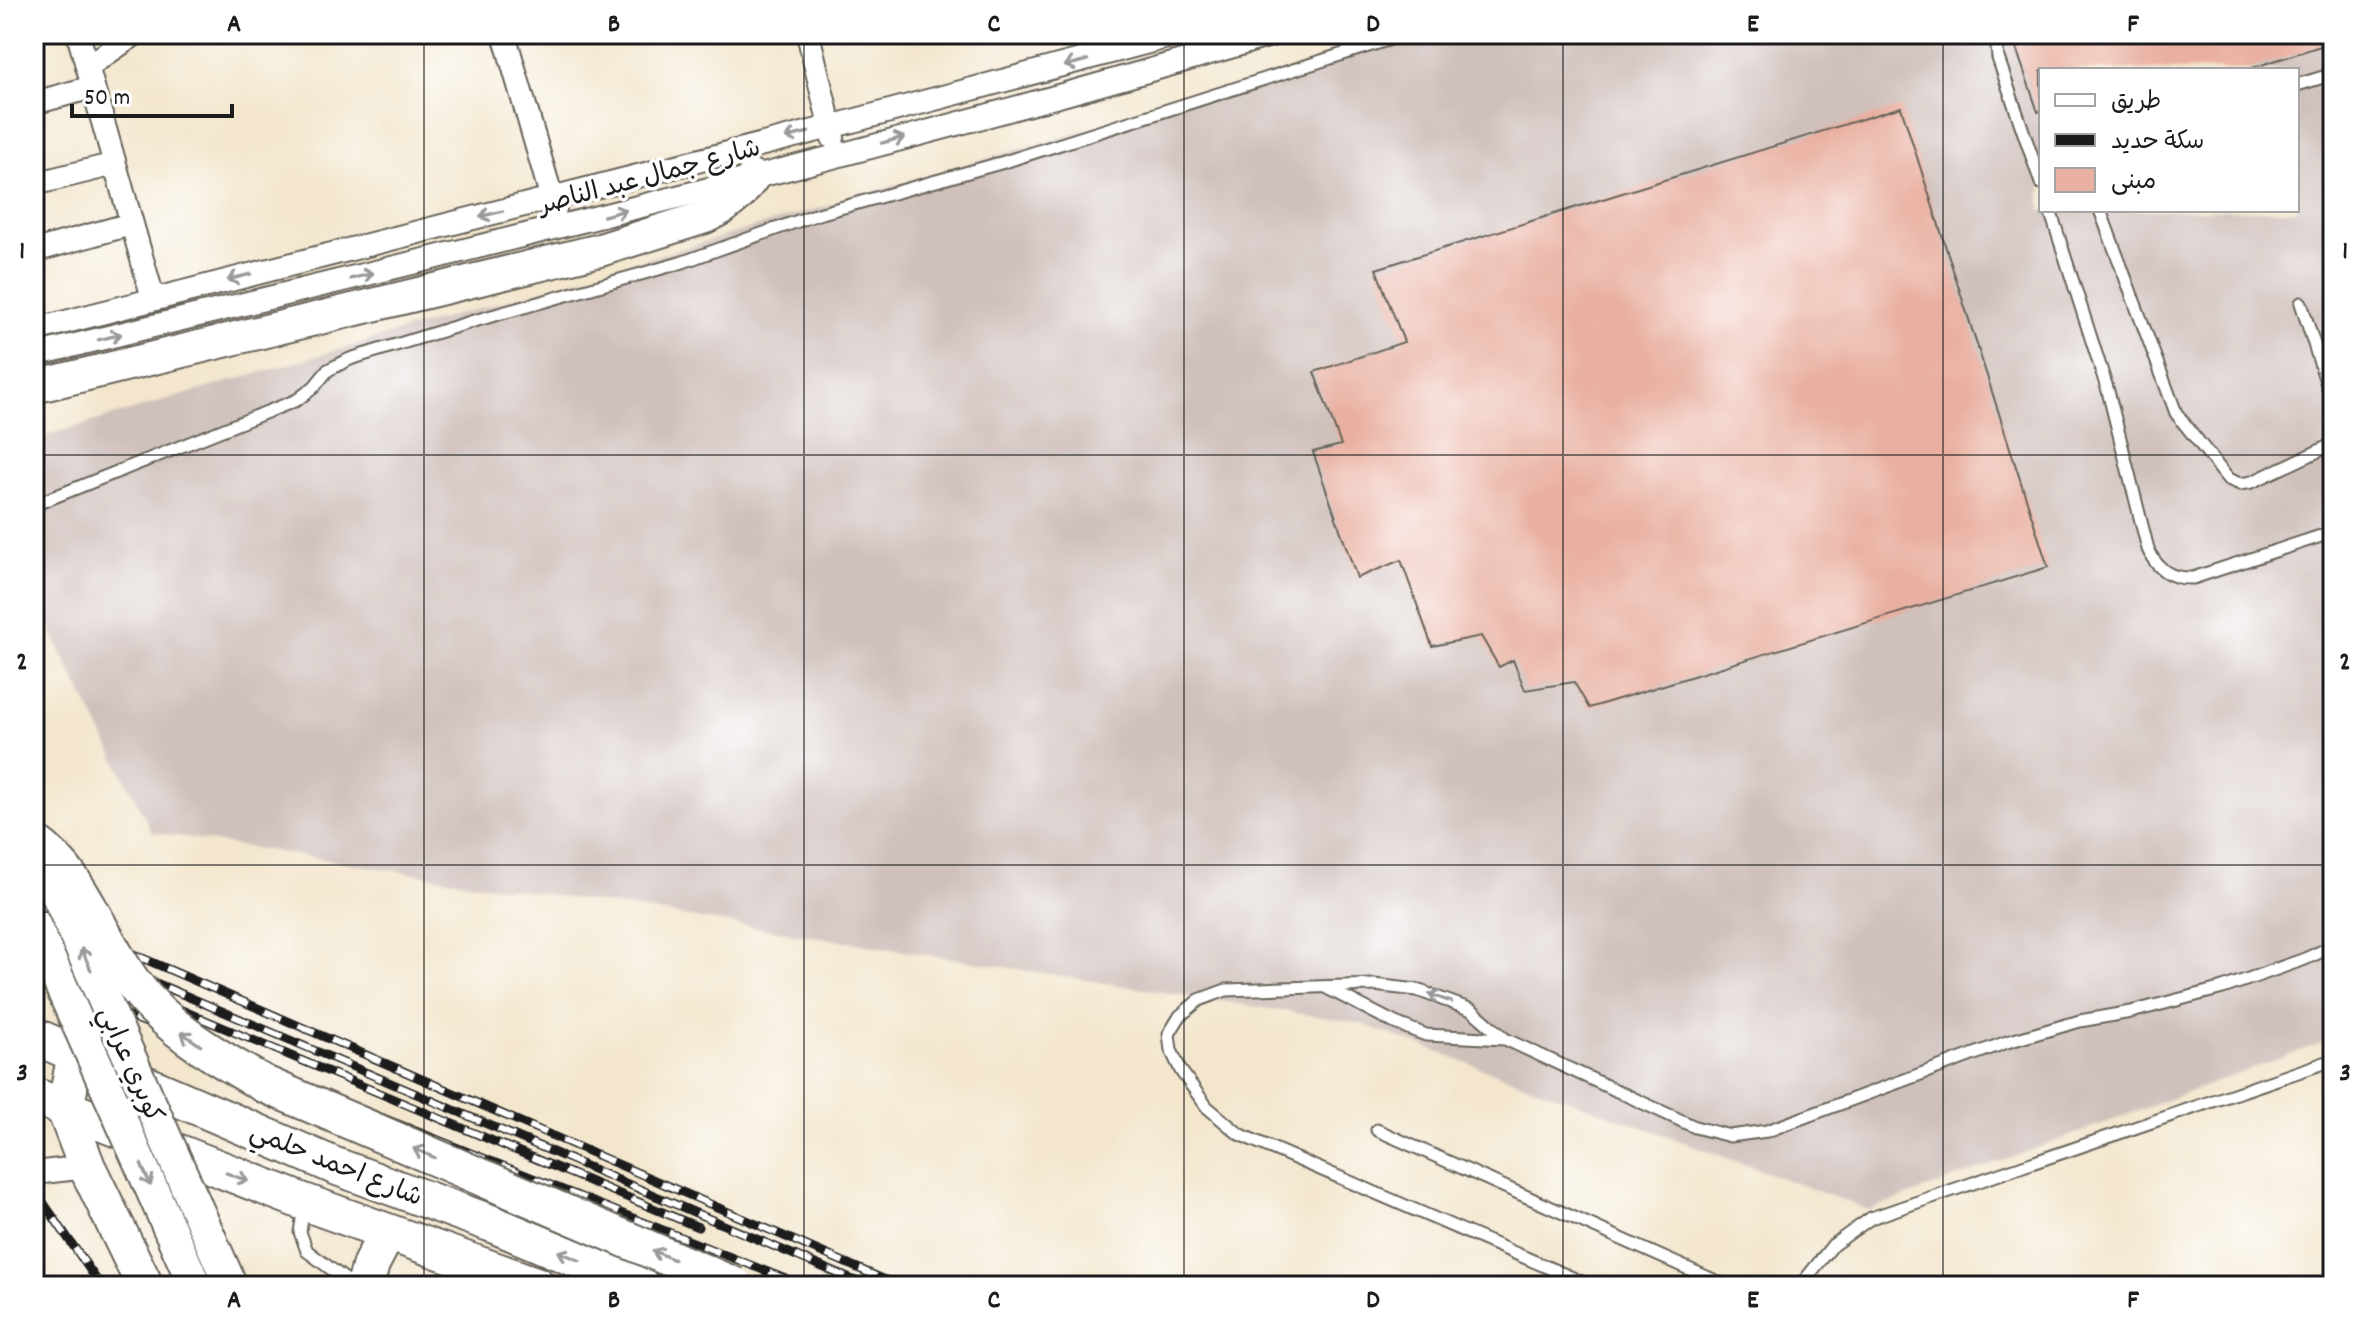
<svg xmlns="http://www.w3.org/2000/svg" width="2367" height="1320" viewBox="0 0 2367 1320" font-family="Dekko,'Playpen Sans Arabic',sans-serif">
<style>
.industrial{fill:#cfc0bb;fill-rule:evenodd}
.building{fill:#e9b0a1}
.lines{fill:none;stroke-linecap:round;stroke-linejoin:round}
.service-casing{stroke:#67635a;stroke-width:15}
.minor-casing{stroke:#67635a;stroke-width:26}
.secondary-casing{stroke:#67635a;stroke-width:36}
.primary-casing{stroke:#67635a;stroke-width:40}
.service{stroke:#fff;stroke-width:11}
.minor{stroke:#fff;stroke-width:22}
.secondary{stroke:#fff;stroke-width:32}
.primary{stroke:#fff;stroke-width:36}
.rail-casing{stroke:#1c1c1c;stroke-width:9}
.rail{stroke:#fff;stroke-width:6;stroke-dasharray:18;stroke-linecap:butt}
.secondary-bridge-casing{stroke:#67635a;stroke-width:36;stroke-linecap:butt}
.primary-bridge-casing{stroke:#67635a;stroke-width:40;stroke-linecap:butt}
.secondary-bridge{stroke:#fff;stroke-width:32}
.primary-bridge{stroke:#fff;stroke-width:36}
.oneway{stroke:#999}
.grid{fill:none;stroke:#1c1c1c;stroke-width:2;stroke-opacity:0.55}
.labels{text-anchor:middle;stroke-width:7;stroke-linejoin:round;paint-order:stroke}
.street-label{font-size:26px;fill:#1c1c1c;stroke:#fff}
.neatline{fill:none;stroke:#1c1c1c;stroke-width:3}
.grid-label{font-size:26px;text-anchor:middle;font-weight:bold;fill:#1c1c1c}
</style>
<rect width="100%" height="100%" fill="#fff"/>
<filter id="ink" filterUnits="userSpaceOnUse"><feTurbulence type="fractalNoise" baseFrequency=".0125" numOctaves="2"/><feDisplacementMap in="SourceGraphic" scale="16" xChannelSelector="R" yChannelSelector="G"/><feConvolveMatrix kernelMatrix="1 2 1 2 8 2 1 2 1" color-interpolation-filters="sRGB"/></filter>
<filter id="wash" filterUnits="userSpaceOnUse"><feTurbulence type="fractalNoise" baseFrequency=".006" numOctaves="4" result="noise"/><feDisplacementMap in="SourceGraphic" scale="32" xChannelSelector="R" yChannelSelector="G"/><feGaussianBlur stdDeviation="1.8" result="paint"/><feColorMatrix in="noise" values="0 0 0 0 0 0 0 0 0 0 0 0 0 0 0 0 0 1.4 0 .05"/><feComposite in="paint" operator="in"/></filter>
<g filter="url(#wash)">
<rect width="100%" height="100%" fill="#f3e6cd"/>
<path class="industrial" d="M1412,34H2333V1039L1869,1210L1359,1023L152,832L34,598V439ZM2041,70H2297V210H2041Z"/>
<g id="blocks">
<path class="building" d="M2049,34H2333V42L2246,70H2041V111L2038,112L2015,45Z
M1901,107L2048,567L1589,708L1574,682L1525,690L1513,660L1499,667L1481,636L1432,646L1401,560L1357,578L1313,452L1341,445L1314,372L1404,342L1376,269Z"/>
</g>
</g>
<g filter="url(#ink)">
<use href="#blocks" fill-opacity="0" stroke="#67635a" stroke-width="2"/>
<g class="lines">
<defs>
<path id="service" d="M2002,34L1997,48L1998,58L2041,183
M2297,85L2333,74
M2050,210L2108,391L2148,549C2157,570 2171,579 2193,578L2333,532
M2100,210L2176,413L2228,479L2240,484L2252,482L2327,447L2333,441
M2301,303L2333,404
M34,505L297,400L314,387L328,370L350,359L474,321L680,263L815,215L1004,162L1406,34
M1325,987L1395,1023L1426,1035L1505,1039
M1377,1130L1727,1286
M304,1207L300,1232L307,1251L354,1286
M1591,1286L1239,1134L1207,1107L1181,1071L1171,1050L1169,1034L1180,1016L1199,1000L1226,990L1374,985L1417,990L1472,1010L1505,1039L1695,1127L1730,1136L1767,1131L2007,1042L2080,1021L2131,1012L2223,988L2305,959L2333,946
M1800,1286L1833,1245L1871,1218L2333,1060"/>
<path id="minor" d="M78,34L153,298
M504,34L555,209
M808,34L833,138
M87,67L135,34
M34,103L93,87
M34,184L115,164
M34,251L131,224
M34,330L830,127L1178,34
M34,355C449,254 865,156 1274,34
M34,1173L87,1167"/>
<path id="secondary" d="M34,387L600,250L705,217L724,207L740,194L753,177"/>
<path id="primary" d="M34,1036L335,1166L490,1223L641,1286
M76,1054L65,1109L87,1167L145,1286
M34,1096L304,1202L538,1286
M365,1286L371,1264L387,1233"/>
</defs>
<use href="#service" class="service-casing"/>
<use href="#minor" class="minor-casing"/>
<use href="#secondary" class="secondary-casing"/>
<use href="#primary" class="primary-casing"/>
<use href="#service" class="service"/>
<use href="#minor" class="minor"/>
<use href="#secondary" class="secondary"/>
<use href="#primary" class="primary"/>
<defs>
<path id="rail" d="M34,911L899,1286
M34,931L867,1286
M34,948L698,1227
M34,978L803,1286
M34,1189L101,1286"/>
</defs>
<use href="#rail" class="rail-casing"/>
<use href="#rail" class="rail"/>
<defs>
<path id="secondary-bridge" d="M36,846L231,1286
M34,925L195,1286"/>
<path id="primary-bridge" d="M34,842C83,876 98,936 133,983C167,1029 215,1056 264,1084L735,1286"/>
</defs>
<use href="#secondary-bridge" class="secondary-bridge-casing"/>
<use href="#primary-bridge" class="primary-bridge-casing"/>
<use href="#secondary-bridge" class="secondary-bridge"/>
<use href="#primary-bridge" class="primary-bridge"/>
</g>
<defs><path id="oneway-shaft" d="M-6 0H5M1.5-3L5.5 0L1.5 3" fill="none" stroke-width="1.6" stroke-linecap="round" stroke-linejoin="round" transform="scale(2)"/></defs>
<g class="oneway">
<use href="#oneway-shaft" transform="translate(1076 63) rotate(165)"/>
<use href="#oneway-shaft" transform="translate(797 135) rotate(166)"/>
<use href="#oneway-shaft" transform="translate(893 140) rotate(-15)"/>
<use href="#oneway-shaft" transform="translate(615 213) rotate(-15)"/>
<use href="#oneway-shaft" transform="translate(491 214) rotate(166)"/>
<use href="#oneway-shaft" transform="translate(362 276) rotate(-14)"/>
<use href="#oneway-shaft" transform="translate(239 277) rotate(166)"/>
<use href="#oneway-shaft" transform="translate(110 337) rotate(-14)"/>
<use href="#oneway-shaft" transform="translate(86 959) rotate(-114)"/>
<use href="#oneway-shaft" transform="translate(1440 998) rotate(-160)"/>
<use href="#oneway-shaft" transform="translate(191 1039) rotate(-145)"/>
<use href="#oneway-shaft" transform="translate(424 1153) rotate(-157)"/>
<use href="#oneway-shaft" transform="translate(146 1175) rotate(66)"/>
<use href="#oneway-shaft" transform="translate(237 1177) rotate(21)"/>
<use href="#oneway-shaft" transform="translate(663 1255) rotate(-157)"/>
<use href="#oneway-shaft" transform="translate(569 1256) rotate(-157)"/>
</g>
</g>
<path class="grid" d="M424,34V1286M804,34V1286M1184,34V1286M1563,34V1286M1943,34V1286M34,455H2333M34,865H2333"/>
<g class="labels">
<g class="street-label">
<text transform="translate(649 175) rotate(-15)" y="9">شارع جمال عبد الناصر</text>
<text transform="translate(132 1064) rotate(66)" y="9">كوبري عرابي</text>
<text transform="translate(337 1163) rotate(22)" y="9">شارع احمد حلمي</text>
</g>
</g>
<rect width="2367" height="1320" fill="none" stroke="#fff" stroke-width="88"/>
<rect x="2039" y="68" width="260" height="144" fill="#ffffff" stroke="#a4a4a4" stroke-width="2"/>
<rect x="2055" y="94" width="40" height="12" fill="#ffffff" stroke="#a4a4a4" stroke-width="2"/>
<text x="2111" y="108" font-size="24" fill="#1c1c1c">طريق</text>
<rect x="2055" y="134" width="40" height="12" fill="#1c1c1c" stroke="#a4a4a4" stroke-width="2"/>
<text x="2111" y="148" font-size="24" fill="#1c1c1c">سكة حديد</text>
<rect x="2055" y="168" width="40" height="24" fill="#e9b0a1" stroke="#a4a4a4" stroke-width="2"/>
<text x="2111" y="188" font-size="24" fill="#1c1c1c">مبنى</text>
<path d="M72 104v12h160v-12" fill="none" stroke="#1c1c1c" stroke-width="4"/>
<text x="84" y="104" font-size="24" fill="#1c1c1c" stroke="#ffffff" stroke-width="6" paint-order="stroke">50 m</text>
<rect x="44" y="44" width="2279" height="1232" class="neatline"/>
<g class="grid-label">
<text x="234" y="31">A</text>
<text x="614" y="31">B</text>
<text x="994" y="31">C</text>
<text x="1373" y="31">D</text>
<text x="1753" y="31">E</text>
<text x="2133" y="31">F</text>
<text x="22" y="258">1</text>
<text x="2345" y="258">1</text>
<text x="22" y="669">2</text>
<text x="2345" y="669">2</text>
<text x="22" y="1080">3</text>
<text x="2345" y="1080">3</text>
<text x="234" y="1307">A</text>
<text x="614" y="1307">B</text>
<text x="994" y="1307">C</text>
<text x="1373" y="1307">D</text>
<text x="1753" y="1307">E</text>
<text x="2133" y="1307">F</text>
</g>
</svg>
